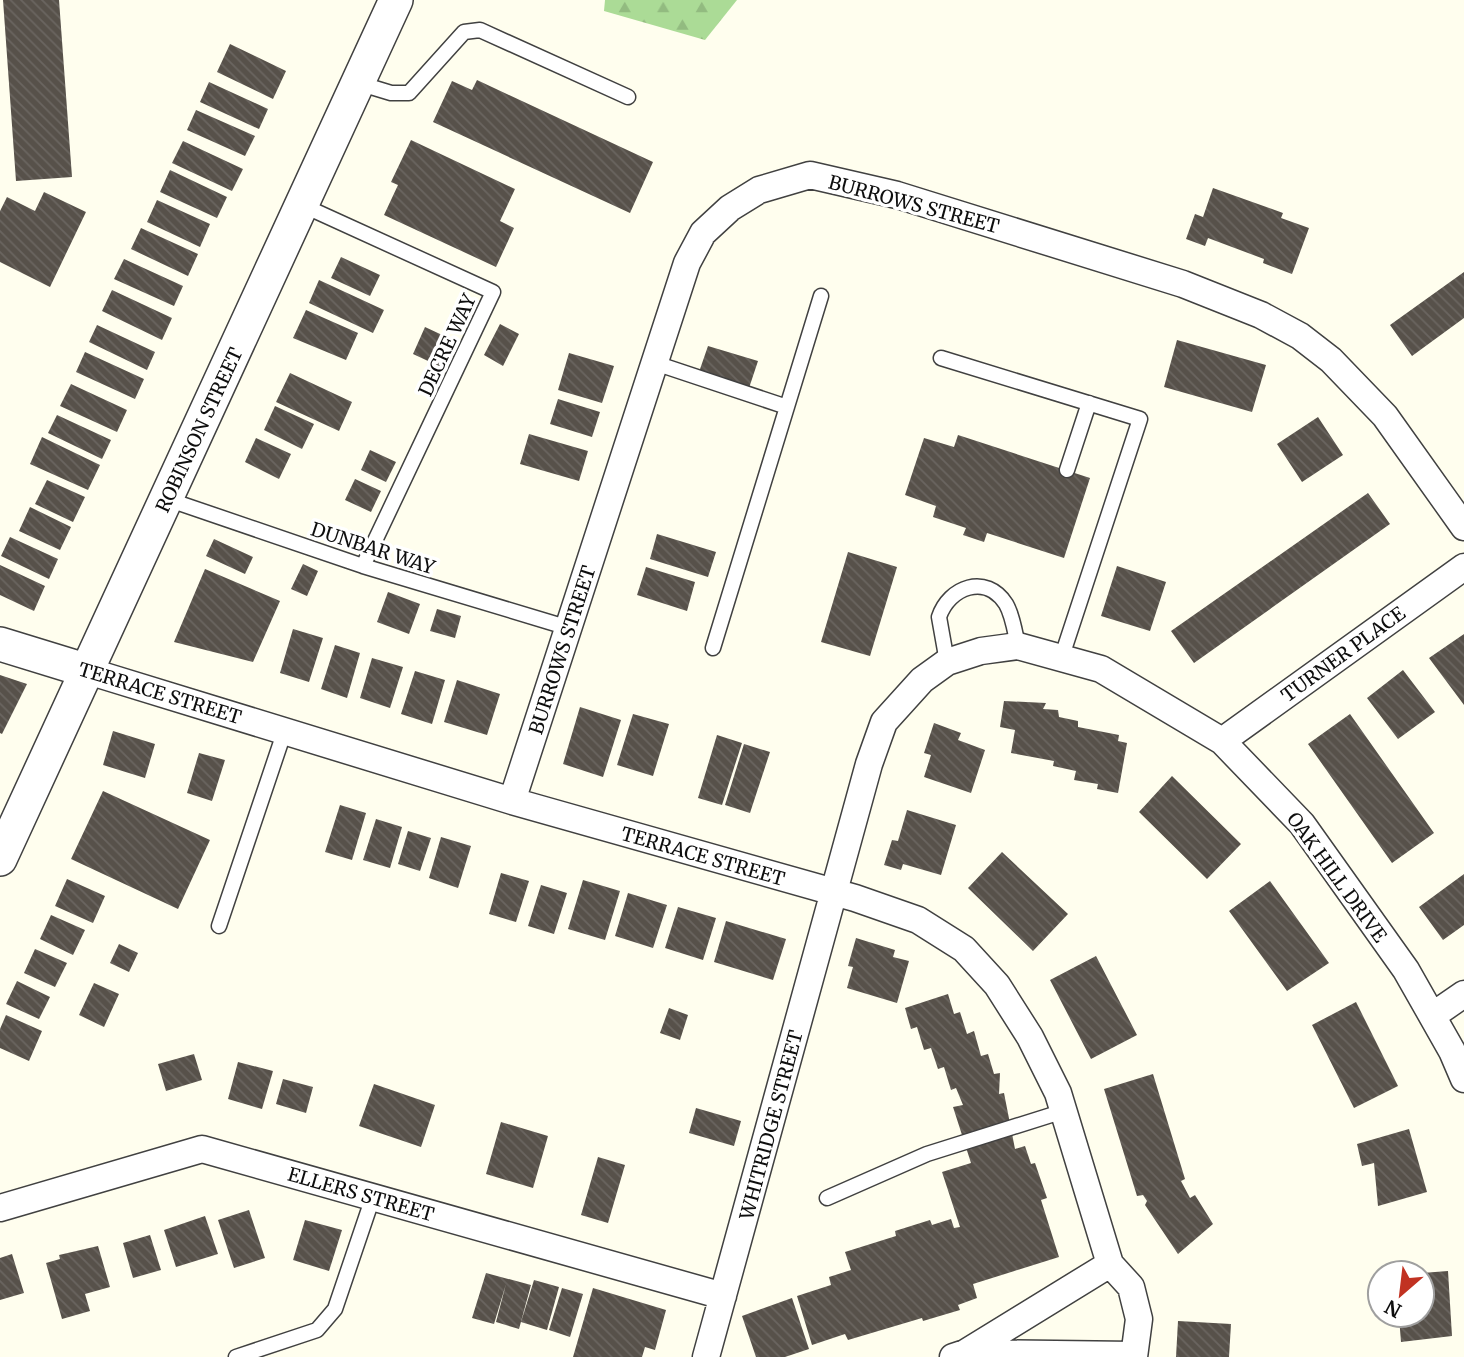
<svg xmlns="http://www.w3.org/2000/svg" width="1464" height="1357" viewBox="0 0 1464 1357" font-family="Merriweather,serif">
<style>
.forest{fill:url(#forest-firs)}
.building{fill:url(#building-back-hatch)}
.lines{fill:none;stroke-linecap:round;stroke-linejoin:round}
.service-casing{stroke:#414141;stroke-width:17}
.minor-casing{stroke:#414141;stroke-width:29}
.tertiary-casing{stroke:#414141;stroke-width:36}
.service{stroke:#fff;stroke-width:14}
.minor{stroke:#fff;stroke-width:26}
.tertiary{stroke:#fff;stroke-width:33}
.labels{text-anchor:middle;stroke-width:7;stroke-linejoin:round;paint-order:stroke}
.street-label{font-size:19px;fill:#0e0e0e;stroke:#fff}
</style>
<defs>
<pattern id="forest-firs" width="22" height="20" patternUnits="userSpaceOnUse" patternTransform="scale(1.75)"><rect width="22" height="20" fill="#abdb96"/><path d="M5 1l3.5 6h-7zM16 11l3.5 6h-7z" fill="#92bb80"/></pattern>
<pattern id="building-back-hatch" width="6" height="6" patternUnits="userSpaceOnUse" patternTransform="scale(1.75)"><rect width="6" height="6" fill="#57514a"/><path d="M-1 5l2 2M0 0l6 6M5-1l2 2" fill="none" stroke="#6a6560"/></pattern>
</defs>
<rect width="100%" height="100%" fill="#fffeee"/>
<path class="forest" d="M605,0H737L705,40L604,11Z"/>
<path class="building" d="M3,0H59L72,177L16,181Z
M230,44L286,71L273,99L217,72Z
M477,80L653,162L630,213L433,122L452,81L472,90Z
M209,82L268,109L259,129L200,102Z
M196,110L255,136L245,156L187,130Z
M411,140L515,189L500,221L514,228L496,267L384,215L398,185L391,182Z
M183,141L243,169L232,191L172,163Z
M170,170L227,197L217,218L160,192Z
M1213,188L1283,213L1281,218L1309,228L1292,274L1263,263L1264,259L1208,238L1205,246L1186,239L1195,214L1203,217Z
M44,192L86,212L50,287L0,262V211L7,197L35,211Z
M157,200L210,224L200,247L147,222Z
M141,228L198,254L188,276L131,249Z
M341,257L380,275L370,296L331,278Z
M124,259L183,286L174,306L114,279Z
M1464,272V318L1412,356L1390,325Z
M319,280L384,310L373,333L309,303Z
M112,290L172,318L162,340L102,311Z
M306,310L358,333L346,360L293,338Z
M500,324L519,334L503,366L484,355Z
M97,325L155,352L147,370L89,342Z
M425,327L453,340L441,367L413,354Z
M1177,340L1266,365L1252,412L1164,387Z
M708,346L758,361L749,388L699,372Z
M85,352L144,379L135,399L76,372Z
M569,353L614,366L602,403L558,390Z
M290,373L352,402L339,431L276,402Z
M71,384L127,410L117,432L60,406Z
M558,399L600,412L592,437L550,424Z
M275,406L314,424L302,449L264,430Z
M57,415L111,440L102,459L48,433Z
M1318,417L1343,455L1302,482L1277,444Z
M529,434L588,451L579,481L520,464Z
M958,435L1090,478L1064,558L987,533L984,542L963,535L966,528L933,517L936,506L905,495L924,438L954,447Z
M42,437L100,465L88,490L30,464Z
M256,438L291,454L279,479L245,462Z
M370,450L396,462L386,482L361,470Z
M355,479L381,491L371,512L345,500Z
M47,480L85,497L73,522L35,504Z
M1368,493L1390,524L1194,663L1171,631Z
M30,507L71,527L60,550L19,531Z
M657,534L716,552L708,577L650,559Z
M10,537L58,559L49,579L1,556Z
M214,539L253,557L245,574L206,556Z
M848,552L897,567L870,656L821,642Z
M303,564L318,571L307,596L291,589Z
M0,565L45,586L34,611L0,595Z
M1117,566L1166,582L1150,631L1101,616Z
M646,567L695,582L687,611L637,595Z
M205,569L280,601L253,662L174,642Z
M388,592L420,604L409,634L377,622Z
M437,609L461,616L455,638L430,631Z
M293,629L323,638L309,682L280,673Z
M1464,634V705L1429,658Z
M335,645L360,653L347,698L321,689Z
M372,658L403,667L390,708L360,698Z
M1403,670L1435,712L1398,739L1367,698Z
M415,671L445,680L432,724L401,714Z
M0,675L27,684L2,734L0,733Z
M457,680L500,694L487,735L444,722Z
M1004,701L1046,703L1043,709L1058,710L1059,717L1078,721V727L1119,735L1118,741L1127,743L1118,793L1097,789L1098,784L1074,780L1076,771L1053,766L1054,761L1011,753L1015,730L1000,727Z
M580,707L621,720L603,777L563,764Z
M633,714L669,724L653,776L617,765Z
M1350,714L1434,833L1392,863L1308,744Z
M934,723L961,733L958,740L985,750L971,793L924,777L931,755L924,753Z
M113,731L155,744L145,778L103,765Z
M717,735L742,743L722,805L698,798Z
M744,744L770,752L750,813L725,805Z
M199,753L225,760L212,801L187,793Z
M1172,776L1241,844L1207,879L1139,812Z
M103,791L210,840L178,909L71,859Z
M340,805L366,813L352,860L325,852Z
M907,810L956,825L941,875L903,864L901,870L884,865L892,840L898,841Z
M376,819L402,827L390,868L363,860Z
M408,831L431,838L420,871L398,864Z
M441,837L471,846L458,888L429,878Z
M1002,852L1068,914L1033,951L968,888Z
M501,873L529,881L516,922L489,914Z
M1464,874V925L1443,940L1419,907Z
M67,879L105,896L93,923L55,906Z
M583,880L620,891L605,940L568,929Z
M1270,881L1329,963L1287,991L1229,911Z
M541,885L567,893L554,934L528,926Z
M628,893L667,905L653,948L615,936Z
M678,907L716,918L703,960L665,948Z
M51,915L85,930L73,955L40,939Z
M726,921L786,939L773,980L714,962Z
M856,938L895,950L893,957L909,961L897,1003L847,988L853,967L848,966Z
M119,944L138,953L129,972L110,963Z
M35,949L67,963L55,987L24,973Z
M1096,956L1137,1035L1091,1059L1050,980Z
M17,981L50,997L39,1019L6,1004Z
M94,983L119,994L104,1027L79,1015Z
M948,994L954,1014L960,1012L967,1034L974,1031L981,1056L988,1054L994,1074L1000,1073L999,1094L1004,1093L1015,1149L1025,1146L1031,1164L1035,1163L1047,1198L1041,1200L1059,1257L973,1284L977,1298L958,1305L960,1310L923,1321L922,1318L848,1340L845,1334L812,1345L797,1296L831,1285L829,1277L851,1270L845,1252L896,1236L895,1231L930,1220L932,1225L951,1219L954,1228L960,1227L942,1172L971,1163L953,1107L963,1105L956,1088L951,1090L944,1067L938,1069L931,1048L924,1050L917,1027L911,1029L905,1008Z
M1356,1002L1398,1086L1354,1108L1312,1025Z
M669,1008L688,1015L680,1040L660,1033Z
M6,1015L42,1031L29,1061L0,1048V1029Z
M194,1054L202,1080L166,1091L158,1064Z
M238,1062L273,1071L262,1109L228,1099Z
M1153,1074L1185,1179L1181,1181L1190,1198L1195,1195L1213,1224L1178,1254L1145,1205L1147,1201L1143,1195L1137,1196L1104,1089Z
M283,1079L313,1087L306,1113L276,1104Z
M374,1084L435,1105L421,1147L359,1126Z
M696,1108L741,1121L734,1146L689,1133Z
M501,1122L548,1136L533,1188L486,1174Z
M1409,1129L1427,1192L1378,1206L1374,1163L1362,1166L1357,1144Z
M598,1157L625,1165L608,1223L581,1215Z
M249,1210L265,1258L234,1268L218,1220Z
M205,1216L218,1254L176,1267L164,1230Z
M305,1220L342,1230L329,1271L293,1260Z
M150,1235L161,1270L133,1278L123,1243Z
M98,1246L110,1287L85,1294L90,1311L62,1319L46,1263L60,1259L59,1255Z
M12,1254L24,1293L0,1300V1258Z
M1448,1271L1452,1336L1401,1342L1399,1317L1422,1315V1273Z
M486,1273L531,1285L519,1329L496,1322L506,1284L494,1324L472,1318Z
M534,1280L559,1287L547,1330L521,1322Z
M562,1288L583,1294L570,1337L549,1330Z
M593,1288L666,1310L655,1350L645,1347L642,1357H573Z
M792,1298L809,1349L785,1357H756L742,1316Z
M1178,1321L1231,1324L1229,1357H1176Z"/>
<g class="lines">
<defs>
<path id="service" d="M358,83L391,93H409L464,32L480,30L628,97
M302,205L493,292L363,566
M941,358L1140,419L1062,656
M655,363L787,407
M1067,470L1089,403
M167,499L363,566L569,628
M713,648L821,296
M947,662L939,617C949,587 986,573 1006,604C1013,616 1015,633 1018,646
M219,926L285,730
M827,1198L927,1154L1064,1111
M236,1357L317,1330L335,1309L373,1197"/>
<path id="minor" d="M88,671L512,801L855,898L918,920L964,949L997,985L1030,1037L1058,1093L1110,1264L1131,1287L1139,1319L1134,1357
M1222,741L1464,567
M512,801L687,263L703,233L730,208L759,190L810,175L897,195L1183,284L1261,315L1300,336L1331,360L1385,416L1464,527
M1432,1016L1464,994
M0,1208L202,1149L723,1296
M965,1353L1134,1355
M706,1357L869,764L884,722L922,680L947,662L981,651L1018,646L1101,669L1222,741L1302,824L1406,970L1452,1051L1464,1079
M953,1357L965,1353L1110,1264"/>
<path id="tertiary" d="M0,644L88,671
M0,859L396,0"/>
</defs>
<use href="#service" class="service-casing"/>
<use href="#minor" class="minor-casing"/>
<use href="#tertiary" class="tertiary-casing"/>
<use href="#service" class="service"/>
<use href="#minor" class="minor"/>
<use href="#tertiary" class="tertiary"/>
</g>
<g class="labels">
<g class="street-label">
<text transform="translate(914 204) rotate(15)" y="7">BURROWS STREET</text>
<text transform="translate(447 345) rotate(-65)" y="7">DECRE WAY</text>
<text transform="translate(199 430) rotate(-65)" y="7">ROBINSON STREET</text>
<text transform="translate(373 548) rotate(18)" y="7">DUNBAR WAY</text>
<text transform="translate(562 650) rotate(-72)" y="7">BURROWS STREET</text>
<text transform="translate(1343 654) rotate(-36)" y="7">TURNER PLACE</text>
<text transform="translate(160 693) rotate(17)" y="7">TERRACE STREET</text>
<text transform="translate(703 856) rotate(16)" y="7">TERRACE STREET</text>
<text transform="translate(1337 877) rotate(54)" y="7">OAK HILL DRIVE</text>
<text transform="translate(771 1125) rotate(-75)" y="7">WHITRIDGE STREET</text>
<text transform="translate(361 1194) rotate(16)" y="7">ELLERS STREET</text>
</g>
</g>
<g transform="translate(1401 1294) rotate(208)"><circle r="33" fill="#ffffff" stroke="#9f9f9f" stroke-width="2"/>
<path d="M0-5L12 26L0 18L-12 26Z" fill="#c13222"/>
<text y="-10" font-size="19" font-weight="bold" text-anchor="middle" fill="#0e0e0e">N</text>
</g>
</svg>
